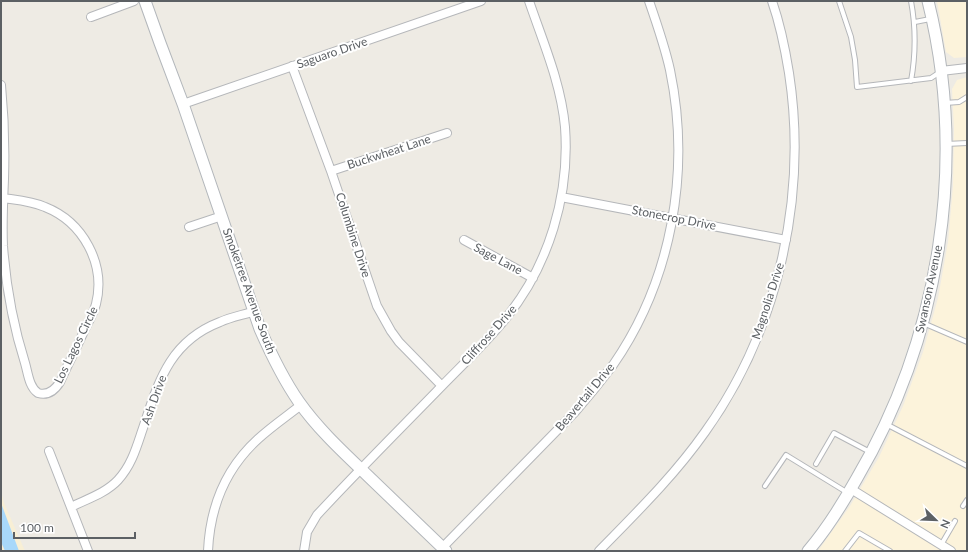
<svg xmlns="http://www.w3.org/2000/svg" width="968" height="552" viewBox="0 0 968 552" font-family="Lato,sans-serif">
<style>
.commercial{fill:#fcf3db}
.sand{fill:#f8efd5}
.water{fill:#a8d8fa}
.lines{fill:none;stroke-linecap:round;stroke-linejoin:round}
.lane-casing{stroke:#b5b7ba;stroke-width:6}
.street-casing{stroke:#b5b7ba;stroke-width:10}
.secondary-casing{stroke:#b3b7bb;stroke-width:13}
.lane{stroke:#fff;stroke-width:4}
.street{stroke:#fff;stroke-width:8}
.secondary{stroke:#fff;stroke-width:11}
.labels{text-anchor:middle;stroke-width:4;stroke-linejoin:round;paint-order:stroke}
.street-label{font-size:12px;fill:#5c6064;stroke:#fff}
</style>
<rect width="100%" height="100%" fill="#eeebe4"/>
<path class="commercial" d="M937,1H967V57L954,58L946,52Z
M967,77V551H818L850,506L879,457L903,406L923,352L938,298L948,242L953,186L954,129L952,89L957,80Z"/>
<path class="sand" d="M1,492L4,503L25,551H1Z"/>
<path class="water" d="M1,503L19,551H5L1,542Z"/>
<g class="lines">
<defs>
<path id="lane" d="M839,1L851,37L855,60L857,87L931,78L940,72
M911,1C916,28 916,53 911,81
M915,22L930,19
M945,103L959,102L967,97
M946,144L967,143
M923,323L967,342
M886,424L967,466
M816,464L834,433L870,452
M765,486L786,455L848,493
M963,506L967,500
M941,545L955,521
M845,551L859,533L890,551"/>
<path id="street" d="M91,17L134,1
M292,66L331,171L377,306L391,331L399,342L442,386
M941,71L967,68
M1,85C4,116 5,148 4,179C3,202 2,224 3,246C6,286 13,325 25,363C28,373 29,387 38,393C48,396 55,390 60,382C68,364 77,347 85,329C89,321 94,312 96,304C106,264 83,222 45,207C32,201 17,200 3,198
M183,104L481,1
M331,171L447,133
M561,197L786,240
M189,227L222,216
M464,240L533,278
M49,451L88,551
M851,489L951,551
M71,507C87,499 106,493 118,480C131,466 136,449 142,431C158,384 168,342 220,322C231,317 243,315 255,311
M442,548L575,412C588,397 601,381 613,365C672,280 691,171 670,70C665,47 657,24 649,1
M208,551C210,508 225,469 258,439C271,427 287,416 301,405
M304,551L307,532L317,515C356,473 397,432 436,392C460,367 485,344 506,318C549,265 570,195 565,127C561,83 543,42 529,1
M599,551C636,513 674,476 705,432C778,330 808,197 789,73C785,48 780,24 772,1"/>
<path id="secondary" d="M145,1L160,43L183,104L260,329C271,354 283,379 299,402C318,429 343,452 367,475C393,500 420,526 446,551
M808,551C827,529 843,503 857,478C940,337 968,161 928,1"/>
</defs>
<use href="#lane" class="lane-casing"/>
<use href="#street" class="street-casing"/>
<use href="#secondary" class="secondary-casing"/>
<use href="#lane" class="lane"/>
<use href="#street" class="street"/>
<use href="#secondary" class="secondary"/>
</g>
<g class="labels">
<g class="street-label">
<text transform="translate(332 53) rotate(-19)" y="4">Saguaro Drive</text>
<text transform="translate(389 152) rotate(-18)" y="4">Buckwheat Lane</text>
<text transform="translate(674 218) rotate(11)" y="4">Stonecrop Drive</text>
<text transform="translate(353 235) rotate(72)" y="4">Columbine Drive</text>
<text transform="translate(498 259) rotate(28)" y="4">Sage Lane</text>
<text transform="translate(929 289) rotate(-78)" y="4">Swanson Avenue</text>
<text transform="translate(249 291) rotate(70)" y="4">Smoketree Avenue South</text>
<text transform="translate(768 301) rotate(-72)" y="4">Magnolia Drive</text>
<text transform="translate(489 335) rotate(-48)" y="4">Cliffrose Drive</text>
<text transform="translate(76 345) rotate(-64)" y="4">Los Lagos Circle</text>
<text transform="translate(585 397) rotate(-50)" y="4">Beavertail Drive</text>
<text transform="translate(154 400) rotate(-70)" y="4">Ash Drive</text>
</g>
</g>
<rect width="968" height="552" fill="none" stroke="#5c6064" stroke-width="4"/>
<g transform="translate(936 520) rotate(113)" stroke="#ffffff" stroke-width="3" paint-order="stroke">
<path d="M0-3L7 15L0 10L-7 15Z" fill="#5c6064"/>
<text y="-6" font-size="11" font-weight="bold" text-anchor="middle" fill="#5c6064">N</text>
</g>
<path d="M14 532v6h121v-6" fill="none" stroke="#5c6064" stroke-width="2"/>
<text x="20" y="532" font-size="12" fill="#5c6064" stroke="#ffffff" stroke-width="3" paint-order="stroke">100 m</text>
</svg>
